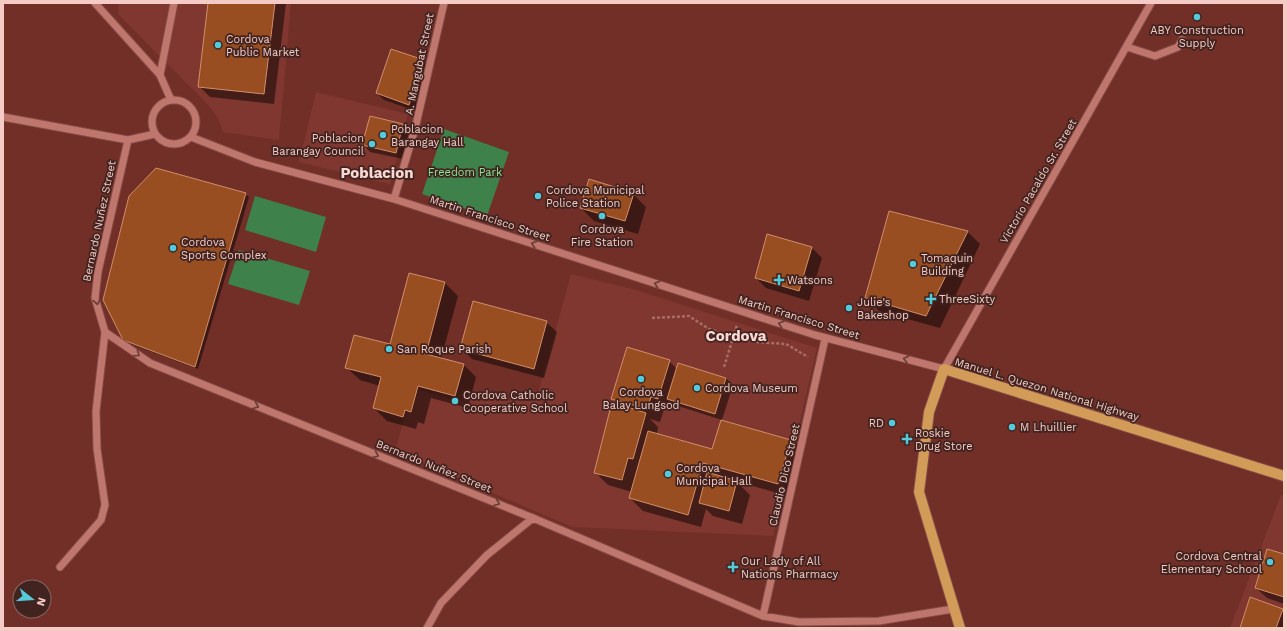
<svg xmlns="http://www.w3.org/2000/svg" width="1287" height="631" viewBox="0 0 1287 631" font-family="'Work Sans',sans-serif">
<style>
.built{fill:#803730}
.green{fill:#3e814b}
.shadow{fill:#0007}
.building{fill:#994e21;stroke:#d18e6b}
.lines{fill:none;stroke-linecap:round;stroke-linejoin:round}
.minor-casing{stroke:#834a46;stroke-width:9}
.major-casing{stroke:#834a46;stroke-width:12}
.path{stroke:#a66e68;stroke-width:2.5;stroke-dasharray:3 2;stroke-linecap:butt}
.minor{stroke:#bf766c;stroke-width:7}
.major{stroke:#d29c58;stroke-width:10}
.oneway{stroke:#673c36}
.poi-dot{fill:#53cbdb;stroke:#41231f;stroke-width:1.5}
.labels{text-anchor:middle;stroke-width:3.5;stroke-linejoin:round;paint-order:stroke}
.poi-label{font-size:11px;fill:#f4cbc5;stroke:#41231f;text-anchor:start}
.street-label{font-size:11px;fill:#f4cbc5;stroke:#41231f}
.park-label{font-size:11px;fill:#86e896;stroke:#41231f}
.district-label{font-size:15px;font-weight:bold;fill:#f9d7d2;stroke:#41231f}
</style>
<rect width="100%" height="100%" fill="#712f28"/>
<path class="built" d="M119,3H291L279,140L223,132L219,120L211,108L118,14Z
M316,92L408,114L390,184L299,162Z
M571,274L636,290L817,348L773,536L572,527L395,451L406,412L412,413L418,390L455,400L536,401Z
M1281,495L1284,496V628H1230Z"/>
<path class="green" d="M444,129L509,152L487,216L422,194Z
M255,196L326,217L316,252L245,230Z
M239,250L310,271L299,305L228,284Z"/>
<path class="shadow" d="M209,3H286L274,104L210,97L199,86Z
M392,50L424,61L431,68L416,111L384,100L377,93Z
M402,125L409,132L403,159L370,152L364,145Z
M245,194L249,197L198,369L128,343L124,340Z
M633,194L646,207L638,234L594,221L581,208Z
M967,231L980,244L940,328L879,311L866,298Z
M812,248L822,258L809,301L766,288L756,278Z
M409,274L445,283L458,296L441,359L463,364L476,377L468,408L431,398L424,424L418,422L416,429L387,421L374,408L380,386L360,380L346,367L390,346Z
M546,322L557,332L544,378L472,359L461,348Z
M669,361L677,369L726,378L733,385L722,420L675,405L673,404L671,411L664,409L660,422L650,419L658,427L657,434L713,450L722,420L790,441L803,454L791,497L736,481L750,495L742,524L713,516L706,509L701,527L643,511L630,498L632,492L608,485L595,472L620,406L613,398Z
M1284,556V604L1267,598L1256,588Z
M1282,609L1284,611V628H1241Z"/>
<path class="building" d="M208,3H275L264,94L198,87Z
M391,49L424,60L409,105L376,93Z
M370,116L403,124L396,153L362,145Z
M156,168L246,193L195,367L123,340L103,300L129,196Z
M589,179L634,193L625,221L580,208Z
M889,211L968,231L926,316L865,298Z
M767,234L812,247L799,291L755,278Z
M409,273L445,282L426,354L464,364L455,396L418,386L411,412L405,410L403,417L373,408L381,377L345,368L354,335L390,344Z
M473,301L547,321L534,369L460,349Z
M627,347L670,360L658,399L651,397L647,409L611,399Z
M678,363L726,378L715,414L667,399Z
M612,402L646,413L633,459L628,458L622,480L594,473Z
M721,420L791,440L778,484L703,463L688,515L629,498L648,431L712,449Z
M707,472L737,481L729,511L699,503Z
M1267,549L1284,554V597L1255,588Z
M1250,597L1283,609L1276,628H1240Z"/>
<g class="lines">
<defs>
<path id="minor" d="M95,3L160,75L171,100
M1127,47L1155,56L1178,47L1182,40
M160,75L174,3
M152 122a22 22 0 1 1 44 0a22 22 0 1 1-44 0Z
M3,117L128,140L155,134
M191,137L255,162L394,199L815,335L944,369L1151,3
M128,140L98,272L95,298L105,332L150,363L533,518L763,616L799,622L879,621L953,609
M394,199L415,129L444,3
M60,567L101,520L105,505L97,449L96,411L105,332
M763,616L825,339
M427,628L441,603L487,555L533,518"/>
<path id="major" d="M960,628L919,492L929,412L944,369L1284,476"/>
</defs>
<use href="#minor" class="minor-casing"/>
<use href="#major" class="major-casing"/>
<path class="path" d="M652,318L689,316L709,329L733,337L756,342L786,344L808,357
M724,367L737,325"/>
<use href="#minor" class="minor"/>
<use href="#major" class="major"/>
</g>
<defs><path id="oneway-chevron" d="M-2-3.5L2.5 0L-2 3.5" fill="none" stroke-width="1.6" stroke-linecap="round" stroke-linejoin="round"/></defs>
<g class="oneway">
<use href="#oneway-chevron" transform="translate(534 244) rotate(-162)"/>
<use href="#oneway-chevron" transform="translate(657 284) rotate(-162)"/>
<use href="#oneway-chevron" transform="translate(97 302) rotate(79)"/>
<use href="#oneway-chevron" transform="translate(781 324) rotate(-162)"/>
<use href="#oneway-chevron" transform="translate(137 354) rotate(35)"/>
<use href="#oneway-chevron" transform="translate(906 359) rotate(-166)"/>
<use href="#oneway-chevron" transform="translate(256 406) rotate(22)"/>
<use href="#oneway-chevron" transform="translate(376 455) rotate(22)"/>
<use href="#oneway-chevron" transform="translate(497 503) rotate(22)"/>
</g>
<g class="poi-dot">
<circle cx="1197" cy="17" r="4"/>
<circle cx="218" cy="45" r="4"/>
<circle cx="383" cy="135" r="4"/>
<circle cx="372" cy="144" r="4"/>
<circle cx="538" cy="196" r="4"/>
<circle cx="602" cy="216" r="4"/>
<circle cx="173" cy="248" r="4"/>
<circle cx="913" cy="264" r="4"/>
<path d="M777 274h4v4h4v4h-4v4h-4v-4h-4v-4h4z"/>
<path d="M929 293h4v4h4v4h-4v4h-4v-4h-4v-4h4z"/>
<circle cx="849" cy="308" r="4"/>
<circle cx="389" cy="349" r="4"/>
<circle cx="641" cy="379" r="4"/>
<circle cx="697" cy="388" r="4"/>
<circle cx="455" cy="401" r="4"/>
<circle cx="892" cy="423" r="4"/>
<circle cx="1012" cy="427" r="4"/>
<path d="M905 433h4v4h4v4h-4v4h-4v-4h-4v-4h4z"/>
<circle cx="668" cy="474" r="4"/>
<circle cx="1270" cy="562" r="4"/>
<path d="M731 561h4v4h4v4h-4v4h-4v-4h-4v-4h4z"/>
</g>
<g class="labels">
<g class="poi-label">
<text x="1197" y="34" text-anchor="middle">ABY Construction<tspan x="1197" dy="13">Supply</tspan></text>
<text x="226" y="43">Cordova<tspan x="226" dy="13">Public Market</tspan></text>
<text x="391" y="133">Poblacion<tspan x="391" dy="13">Barangay Hall</tspan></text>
<text x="364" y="142" text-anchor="end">Poblacion<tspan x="364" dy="13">Barangay Council</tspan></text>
<text x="546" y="194">Cordova Municipal<tspan x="546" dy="13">Police Station</tspan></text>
<text x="602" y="233" text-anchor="middle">Cordova<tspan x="602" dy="13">Fire Station</tspan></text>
<text x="181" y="246">Cordova<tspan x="181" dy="13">Sports Complex</tspan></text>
<text x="921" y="262">Tomaquin<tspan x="921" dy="13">Building</tspan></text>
<text x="787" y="284">Watsons</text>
<text x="939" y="303">ThreeSixty</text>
<text x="857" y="306">Julie's<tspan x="857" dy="13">Bakeshop</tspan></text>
<text x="397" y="353">San Roque Parish</text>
<text x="705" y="392">Cordova Museum</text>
<text x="641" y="396" text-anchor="middle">Cordova<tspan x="641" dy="13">Balay Lungsod</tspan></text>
<text x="463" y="399">Cordova Catholic<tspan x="463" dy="13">Cooperative School</tspan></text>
<text x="884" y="427" text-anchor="end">RD</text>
<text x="1020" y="431">M Lhuillier</text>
<text x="915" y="437">Roskie<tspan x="915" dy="13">Drug Store</tspan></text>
<text x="676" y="472">Cordova<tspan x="676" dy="13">Municipal Hall</tspan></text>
<text x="1262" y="560" text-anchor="end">Cordova Central<tspan x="1262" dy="13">Elementary School</tspan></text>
<text x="741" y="565">Our Lady of All<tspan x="741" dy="13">Nations Pharmacy</tspan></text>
</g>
<g class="street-label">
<text transform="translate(419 64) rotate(-78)" y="4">A. Mangubat Street</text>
<text transform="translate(1038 181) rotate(-60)" y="4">Victorio Pacaldo Sr. Street</text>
<text transform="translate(490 218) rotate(18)" y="4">Martin Francisco Street</text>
<text transform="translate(99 221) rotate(-78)" y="4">Bernardo Nuñez Street</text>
<text transform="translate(799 317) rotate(17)" y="4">Martin Francisco Street</text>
<text transform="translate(1047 389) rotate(17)" y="4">Manuel L. Quezon National Highway</text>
<text transform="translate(434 466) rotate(22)" y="4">Bernardo Nuñez Street</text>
<text transform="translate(784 475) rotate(-77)" y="4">Claudio Dico Street</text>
</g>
<g class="park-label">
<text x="465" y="176">Freedom Park</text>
</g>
<g class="district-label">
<text x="377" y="178">Poblacion</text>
<text x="736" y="341">Cordova</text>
</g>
</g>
<rect width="1287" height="631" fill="none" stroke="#f4cbc5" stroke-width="8"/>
<g transform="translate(32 599) rotate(107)"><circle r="19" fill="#41231f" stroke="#896661"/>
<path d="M0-3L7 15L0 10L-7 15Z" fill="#53cbdb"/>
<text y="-6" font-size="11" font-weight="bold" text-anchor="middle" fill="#f4cbc5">N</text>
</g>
</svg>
